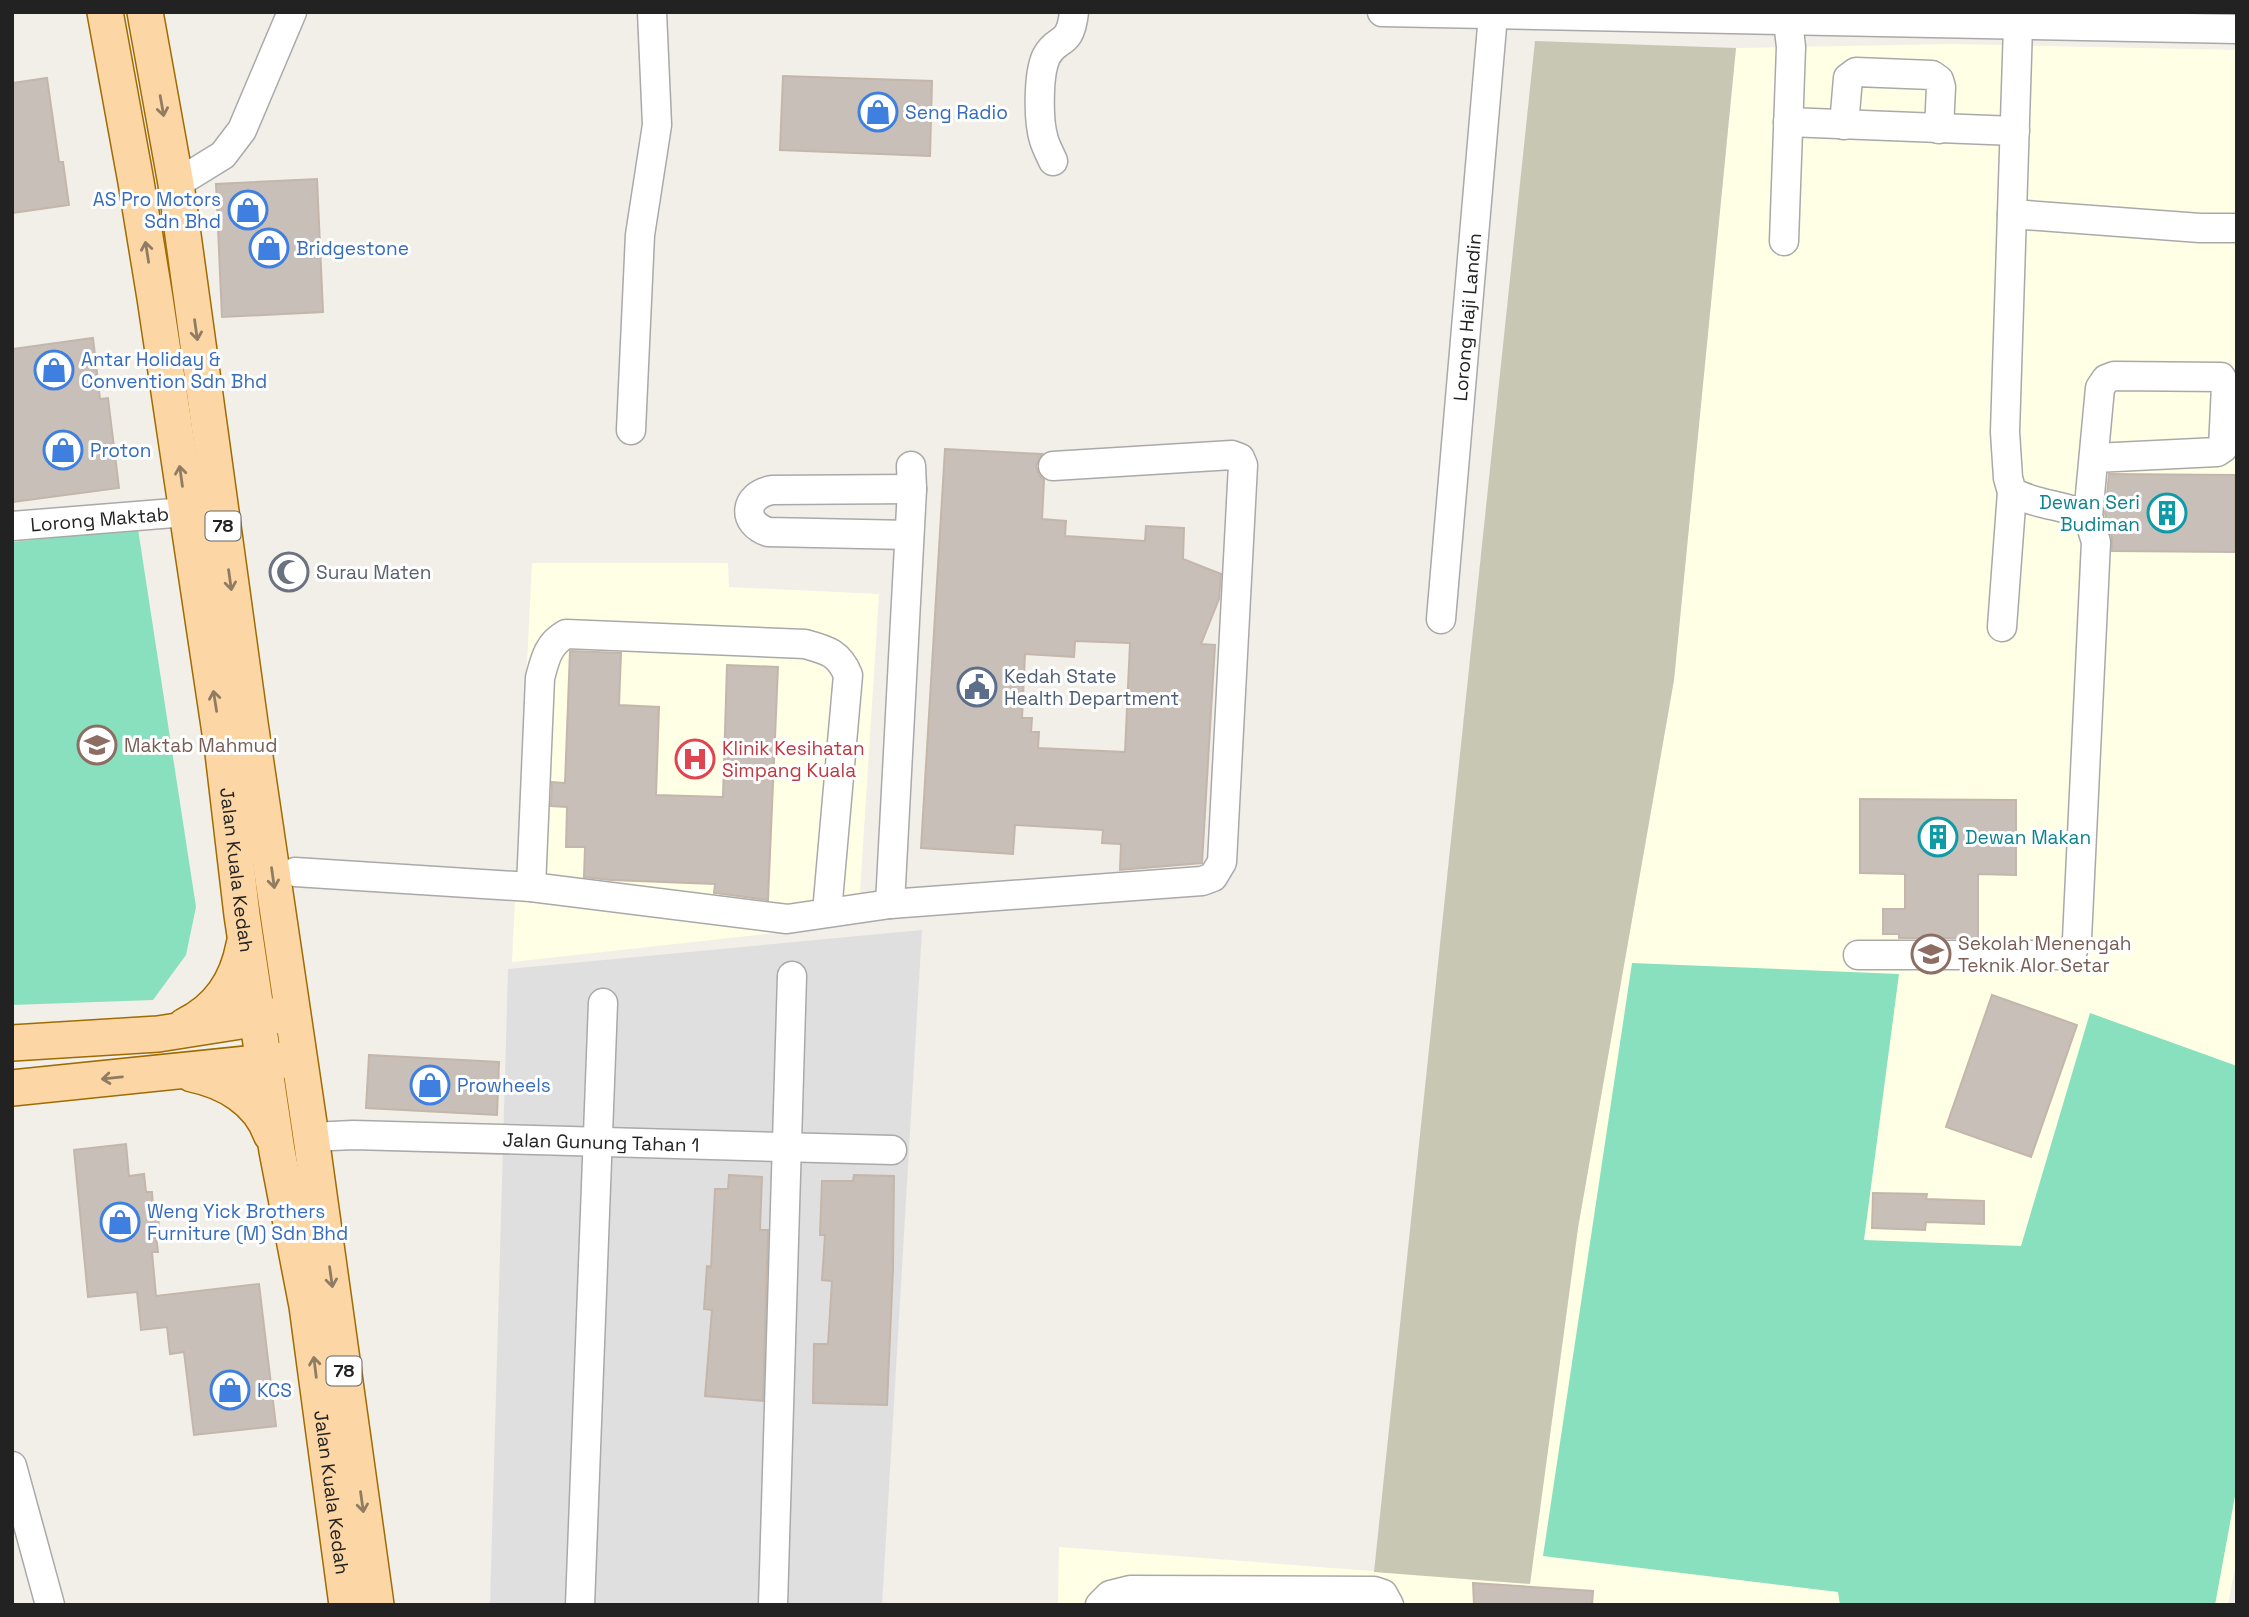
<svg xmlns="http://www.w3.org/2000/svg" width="2249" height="1617" viewBox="0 0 2249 1617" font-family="'Space Grotesk',sans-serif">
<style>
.residential{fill:#e0dfdf}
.education{fill:#ffffe5}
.construction{fill:#c7c7b4}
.pitch{fill:#88e0be}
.building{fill:#c7bfb8;stroke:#c4b6ab;stroke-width:2;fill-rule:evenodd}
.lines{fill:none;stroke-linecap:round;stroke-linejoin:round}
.minor-casing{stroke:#a9a9a9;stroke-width:31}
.major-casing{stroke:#a06b00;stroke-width:38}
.minor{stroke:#fff;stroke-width:28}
.major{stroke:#fcd6a4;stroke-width:35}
.oneway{stroke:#8f7c63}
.labels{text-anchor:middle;stroke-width:6;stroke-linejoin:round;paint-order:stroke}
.shield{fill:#fff;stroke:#646464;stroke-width:2}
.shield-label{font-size:18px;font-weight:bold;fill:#222}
.shop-label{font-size:19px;fill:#366cbe;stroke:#fff;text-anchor:start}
.street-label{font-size:19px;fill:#222;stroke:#fff}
.culture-label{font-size:19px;fill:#0d838f;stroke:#fff;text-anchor:end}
.worship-label{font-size:19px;fill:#5b616d;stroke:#fff;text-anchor:start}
.service-label{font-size:19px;fill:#4e5e75;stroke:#fff;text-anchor:start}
.education-label{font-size:19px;fill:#785e54;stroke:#fff;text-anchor:start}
.health-label{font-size:19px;fill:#be3a42;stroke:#fff;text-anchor:start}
</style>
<rect width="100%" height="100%" fill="#f2efe9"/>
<path class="residential" d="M922,930L882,1605H490L508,969Z"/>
<path class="education" d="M1951,44L2237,50V1557L2228,1605H1058L1059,1547L1530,1583L1578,1228L1674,680L1736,48Z
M532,563H728L729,587L879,594L858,924L512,962Z"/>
<path class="construction" d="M1535,41L1736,48L1674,680L1578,1228L1530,1584L1374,1572Z"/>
<path class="pitch" d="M138,529L196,907L186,955L153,1000L12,1005V542Z
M1632,963L1899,974L1864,1240L2021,1246L2090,1013L2237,1066V1485L2215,1605H1840L1838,1592L1543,1556Z"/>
<path class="building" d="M783,76L932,81L930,156L780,150Z
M47,78L59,162H63L69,205L12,213V83Z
M317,179L323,312L222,317L216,184Z
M93,338L100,399L108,398L119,488L12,502V349Z
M945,449L1042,454L1036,466L1039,475L1044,480L1042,519L1066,521L1065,536L1145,541L1146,526L1184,528L1183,559L1221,574L1219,599L1201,644L1215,645L1202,863L1120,870L1121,844L1102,843L1103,830L1015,825L1013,854L921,848ZM1075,641L1130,643L1125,752L1038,748L1039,732H1031L1032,718H1022L1025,654L1074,657Z
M2109,474L2235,475V552L2112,551V538L2105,514Z
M570,651L621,653L619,705L659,707L656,795L723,797L727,665L778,667L768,900L714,893L715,884L611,880L584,877L585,847H566L567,807L551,806L552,782L565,783Z
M1860,799L2016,800V875L1978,874V938H1899V934H1883V909H1905V874L1860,873Z
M1992,995L2077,1025L2031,1157L1946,1127Z
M369,1055L499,1062L497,1115L366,1108Z
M126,1144L129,1176L144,1174L146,1192H152L153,1208L157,1207L160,1236H156L158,1252H152L156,1296L259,1284L276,1426L194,1435L184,1352L170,1354L167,1327L141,1330L137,1292L88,1297L74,1150Z
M729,1175L762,1177L760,1230H768L763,1401L705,1396L712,1310L704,1309L707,1266L711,1267L715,1189H728Z
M854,1175L894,1176L893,1269L887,1405L813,1403L814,1344H828L832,1281L822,1280L825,1235H820L822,1181H853Z
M1873,1193L1927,1194L1926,1199L1984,1201V1224L1926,1222L1925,1230L1872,1228Z
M1473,1583L1593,1591L1592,1605H1474Z"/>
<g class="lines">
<defs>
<g id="minor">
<path d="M1382,12L2237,29"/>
<path d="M1788,122L2015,131"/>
<path d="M1844,125L1848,78L1856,72L1932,75L1939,80L1941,87L1939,129"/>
<path d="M1053,161C1050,154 1046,147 1044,140C1038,121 1038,75 1046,57C1057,35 1070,49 1074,12"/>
<path d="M176,184L223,155L242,130L292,12"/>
<path d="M2012,214L2200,228H2237"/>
<path d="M1784,241L1791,47L1788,21"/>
<path d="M631,430L640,235L657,125L652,12"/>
<path d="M2088,516L2100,388L2106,379L2114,376L2221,377L2226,386L2223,448L2217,452L2095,458"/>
<path id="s1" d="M12,526L186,512"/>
<path d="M909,535L768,532C741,523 744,495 772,490L912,489"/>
<path id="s2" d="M1441,619L1493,15"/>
<path d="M2002,627L2012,492"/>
<path d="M295,872L531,887L787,919L890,904L1202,881L1213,877L1222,862L1243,465L1240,458L1232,455L1053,466"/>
<path d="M531,887L540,678C545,659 548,644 566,634L805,644C827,650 839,653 848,675L827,912"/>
<path d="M890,904L912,489L911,466"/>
<path d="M1858,955H2064L2073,950L2077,939L2096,542L2088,516C2064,505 2036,505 2012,492L2008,478L2005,432L2018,26"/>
<path id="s3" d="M311,1137L353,1135L892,1150"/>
<path d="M12,1466L50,1605"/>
<path d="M580,1605L603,1003"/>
<path d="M773,1605L792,976"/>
<path d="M1100,1605L1110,1595L1130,1590L1374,1591L1383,1594L1389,1605"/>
</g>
<g id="major">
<path id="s4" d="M105,12L136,182L155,298L223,753L242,915L277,1151L307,1306L347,1605"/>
<path d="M145,12L176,184L250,723L311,1137L376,1605"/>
<path d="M185,1026C219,1009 237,982 244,945"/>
<path d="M12,1043L158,1034L279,1015"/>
<path d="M192,1074C226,1081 259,1100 271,1134"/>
<path d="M12,1088L285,1060"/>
</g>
</defs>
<use href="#minor" class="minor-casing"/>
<use href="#major" class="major-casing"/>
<use href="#minor" class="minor"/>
<use href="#major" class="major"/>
</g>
<defs><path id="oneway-shaft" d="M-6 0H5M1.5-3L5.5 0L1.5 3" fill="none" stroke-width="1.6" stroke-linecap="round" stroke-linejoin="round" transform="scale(1.75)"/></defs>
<g class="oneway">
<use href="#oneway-shaft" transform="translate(162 106) rotate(80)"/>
<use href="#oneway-shaft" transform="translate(147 252) rotate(-99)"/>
<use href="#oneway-shaft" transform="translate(196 330) rotate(82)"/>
<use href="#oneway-shaft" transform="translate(181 476) rotate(-98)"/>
<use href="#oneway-shaft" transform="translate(230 580) rotate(82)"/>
<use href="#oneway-shaft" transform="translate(215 701) rotate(-99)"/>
<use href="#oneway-shaft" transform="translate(273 878) rotate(82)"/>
<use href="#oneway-shaft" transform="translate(112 1078) rotate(174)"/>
<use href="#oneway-shaft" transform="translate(331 1277) rotate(82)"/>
<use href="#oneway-shaft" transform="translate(315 1367) rotate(-97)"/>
<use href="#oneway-shaft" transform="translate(362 1502) rotate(82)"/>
</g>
<defs>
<symbol id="shop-ring" viewBox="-11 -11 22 22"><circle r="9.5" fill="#fff" stroke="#3f7fe0" stroke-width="1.5"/><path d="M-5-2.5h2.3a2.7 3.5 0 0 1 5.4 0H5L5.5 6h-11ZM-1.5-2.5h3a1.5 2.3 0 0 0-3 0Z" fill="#3f7fe0"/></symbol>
<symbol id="building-ring" viewBox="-11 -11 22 22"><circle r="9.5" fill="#fff" stroke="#0f9aa8" stroke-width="1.5"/><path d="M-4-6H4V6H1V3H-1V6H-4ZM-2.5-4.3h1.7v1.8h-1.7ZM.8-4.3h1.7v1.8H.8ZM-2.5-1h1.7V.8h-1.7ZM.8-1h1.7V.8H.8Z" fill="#0f9aa8"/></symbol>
<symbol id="mosque-ring" viewBox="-11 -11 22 22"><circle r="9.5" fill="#fff" stroke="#6b7280" stroke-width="1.5"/><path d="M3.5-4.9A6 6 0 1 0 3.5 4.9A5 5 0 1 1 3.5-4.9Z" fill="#6b7280"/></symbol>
<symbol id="civic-ring" viewBox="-11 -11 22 22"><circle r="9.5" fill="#fff" stroke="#5c6f8a" stroke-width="1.5"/><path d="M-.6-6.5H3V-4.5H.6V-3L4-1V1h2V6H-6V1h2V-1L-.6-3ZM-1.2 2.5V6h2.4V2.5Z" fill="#5c6f8a"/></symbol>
<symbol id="school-ring" viewBox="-11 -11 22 22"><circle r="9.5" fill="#fff" stroke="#8d6e63" stroke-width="1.5"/><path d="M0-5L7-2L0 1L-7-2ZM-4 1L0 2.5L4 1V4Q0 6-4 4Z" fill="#8d6e63"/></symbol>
<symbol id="hospital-ring" viewBox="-11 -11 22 22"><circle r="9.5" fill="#fff" stroke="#e0444e" stroke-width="1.5"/><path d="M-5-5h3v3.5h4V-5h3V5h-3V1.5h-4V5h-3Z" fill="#e0444e"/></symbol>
</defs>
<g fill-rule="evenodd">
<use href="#shop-ring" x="856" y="90" width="44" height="44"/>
<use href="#shop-ring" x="226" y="188" width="44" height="44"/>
<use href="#shop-ring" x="247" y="226" width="44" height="44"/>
<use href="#shop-ring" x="32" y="348" width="44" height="44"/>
<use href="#shop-ring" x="41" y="428" width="44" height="44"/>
<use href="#building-ring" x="2145" y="491" width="44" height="44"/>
<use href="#mosque-ring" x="267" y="550" width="44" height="44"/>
<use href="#civic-ring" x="955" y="665" width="44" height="44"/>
<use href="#school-ring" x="75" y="723" width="44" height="44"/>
<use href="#hospital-ring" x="673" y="737" width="44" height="44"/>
<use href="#building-ring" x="1916" y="815" width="44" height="44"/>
<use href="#school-ring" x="1909" y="932" width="44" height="44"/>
<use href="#shop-ring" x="408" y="1063" width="44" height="44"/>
<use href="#shop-ring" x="98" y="1200" width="44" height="44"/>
<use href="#shop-ring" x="208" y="1368" width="44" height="44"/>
</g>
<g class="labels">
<g class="shield">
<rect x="205.5" y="511.5" width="35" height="29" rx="5"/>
<rect x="326.5" y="1356.5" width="35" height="29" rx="5"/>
</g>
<g class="shield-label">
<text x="223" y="532">78</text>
<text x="344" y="1377">78</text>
</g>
<g class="shop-label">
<text x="905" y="119">Seng Radio</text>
<text x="221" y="206" text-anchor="end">AS Pro Motors<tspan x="221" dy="22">Sdn Bhd</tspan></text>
<text x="296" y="255">Bridgestone</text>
<text x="81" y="366">Antar Holiday &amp;<tspan x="81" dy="22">Convention Sdn Bhd</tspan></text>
<text x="90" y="457">Proton</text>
<text x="457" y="1092">Prowheels</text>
<text x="147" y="1218">Weng Yick Brothers<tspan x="147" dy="22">Furniture (M) Sdn Bhd</tspan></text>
<text x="257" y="1397">KCS</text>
</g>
<g class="street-label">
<text dy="7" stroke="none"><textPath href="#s2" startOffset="303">Lorong Haji Landin</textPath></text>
<text dy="7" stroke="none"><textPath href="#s1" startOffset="88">Lorong Maktab</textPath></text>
<text dy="7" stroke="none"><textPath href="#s4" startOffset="868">Jalan Kuala Kedah</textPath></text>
<text dy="7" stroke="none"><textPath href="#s3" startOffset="290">Jalan Gunung Tahan 1</textPath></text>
<text dy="7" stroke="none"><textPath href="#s4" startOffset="1498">Jalan Kuala Kedah</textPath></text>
</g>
<g class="culture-label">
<text x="2140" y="509">Dewan Seri<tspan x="2140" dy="22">Budiman</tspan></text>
<text x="1965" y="844" text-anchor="start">Dewan Makan</text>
</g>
<g class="worship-label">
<text x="316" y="579">Surau Maten</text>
</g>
<g class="service-label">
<text x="1004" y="683">Kedah State<tspan x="1004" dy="22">Health Department</tspan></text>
</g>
<g class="education-label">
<text x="124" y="752">Maktab Mahmud</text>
<text x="1958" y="950">Sekolah Menengah<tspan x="1958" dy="22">Teknik Alor Setar</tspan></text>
</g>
<g class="health-label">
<text x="722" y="755">Klinik Kesihatan<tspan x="722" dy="22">Simpang Kuala</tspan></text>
</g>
</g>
<rect width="2249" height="1617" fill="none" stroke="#222222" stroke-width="28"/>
</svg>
